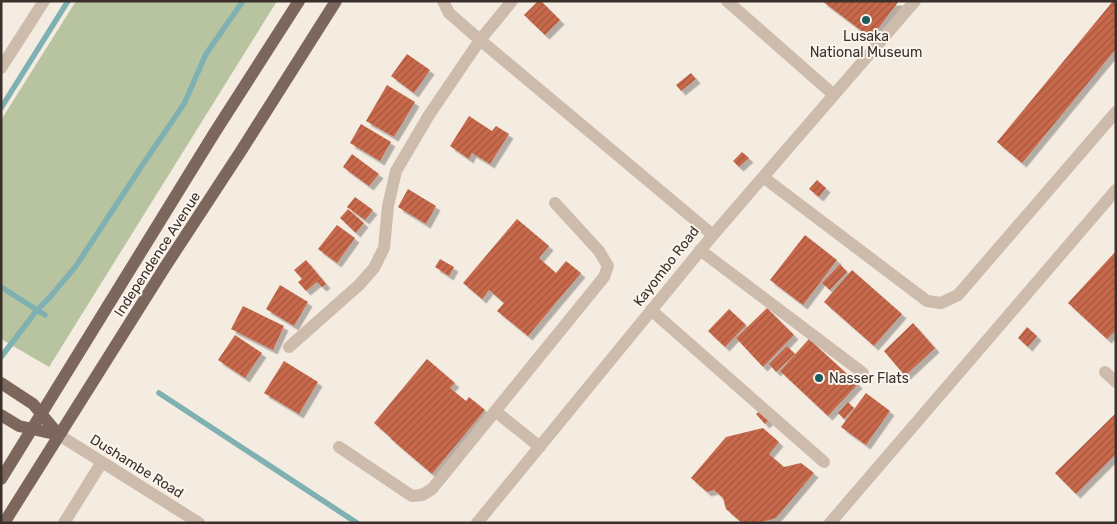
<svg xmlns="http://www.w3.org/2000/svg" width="1117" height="524" viewBox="0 0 1117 524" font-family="Rubik,sans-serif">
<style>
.green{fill:#b8c4a0}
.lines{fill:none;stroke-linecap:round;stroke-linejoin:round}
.stream{stroke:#7fb0b2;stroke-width:5.5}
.building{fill:url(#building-hatch);filter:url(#shadow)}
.minor{stroke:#cdbbac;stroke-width:12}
.major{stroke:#7d675c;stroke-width:12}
.poi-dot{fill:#1f5a5e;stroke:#fbf5ee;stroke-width:2}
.labels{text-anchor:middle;stroke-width:4;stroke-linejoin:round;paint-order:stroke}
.poi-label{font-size:14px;fill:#3b302b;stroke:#fbf5ee}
.street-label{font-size:14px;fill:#3b302b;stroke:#fbf5ee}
</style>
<defs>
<pattern id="building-hatch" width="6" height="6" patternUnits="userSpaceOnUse" patternTransform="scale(1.25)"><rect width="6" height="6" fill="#c8694b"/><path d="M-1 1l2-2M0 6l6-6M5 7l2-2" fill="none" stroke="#a4573f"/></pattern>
<filter id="shadow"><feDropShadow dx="4.5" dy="4.5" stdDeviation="0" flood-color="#0004"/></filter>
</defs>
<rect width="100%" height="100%" fill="#f4ebe1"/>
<path class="green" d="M76,1H277L49,367L1,339V120Z"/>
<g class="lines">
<path class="stream" d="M1,108L68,1
M1,287L45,315
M1,357L37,310L50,297L76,266L143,164L184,104L206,54L243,1
M159,393L357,523"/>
</g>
<path class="building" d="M538,1H541L560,20L545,35L524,15Z
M822,1H899L871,38Z
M1113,1H1116V49L1022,163L997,142Z
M407,54L430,70L414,93L391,76Z
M691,73L696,79L681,91L676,85Z
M387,85L415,102L394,137L366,121Z
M469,116L492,131L496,126L509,134L490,164L472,153L469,159L450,146Z
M361,124L391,142L380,161L350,143Z
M742,152L749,158L739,167L733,161Z
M352,154L379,174L369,186L343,167Z
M817,180L826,188L819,197L809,189Z
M408,189L436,206L426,224L398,207Z
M355,197L373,210L365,220L347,207Z
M348,209L364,223L356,233L340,218Z
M517,219L549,246L539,258L556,273L566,261L581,273L528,336L497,311L504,303L489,290L482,299L463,283Z
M337,225L355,238L337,263L318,249Z
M805,235L837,260L803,305L770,280Z
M1116,251V330L1107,339L1068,303Z
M440,259L454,267L449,276L435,267Z
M306,260L326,284L322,287L317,282L306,291L298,282L302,279L294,270Z
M840,264L847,272L830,290L822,283Z
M852,270L902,314L874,346L824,302Z
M280,285L308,302L294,326L266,309Z
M243,306L284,326L273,350L231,329Z
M767,308L794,335L763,367L736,338Z
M729,309L746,325L725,347L708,331Z
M913,323L935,348L905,376L884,351Z
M1027,327L1037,336L1028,347L1018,338Z
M235,335L262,353L245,378L218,360Z
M809,339L858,384L828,416L780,371Z
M787,346L795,354L776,372L769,364Z
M427,359L455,383L450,388L466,401L469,397L485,410L432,474L391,439V438L374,423Z
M284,361L318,382L299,414L264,393Z
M866,393L890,411L866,445L841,427Z
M848,402L854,408L844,419L838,413Z
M762,409L771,418L765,424L756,414Z
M1116,413V454L1076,494L1055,473Z
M763,428L779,442L769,454L784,467L801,463L814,473L776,518L758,523H742L726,509L723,498L714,490L707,492L691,478L726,437Z"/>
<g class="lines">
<path class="minor" d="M443,1L449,13L480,40L713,235
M727,1L834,95
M1,68L44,1
M763,177L927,301L941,303L958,295L1116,112
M700,250L863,373
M651,310L824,462
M289,347L359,285L374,268L384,248L388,206L396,171L429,115L480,40L512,1
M1105,372L1116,382
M495,411L540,447
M59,435L199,523
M339,447L412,496L422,495L432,489L604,277L608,266L599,251L555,203
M64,523L102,462
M477,523L713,235L915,1
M830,523L1116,190"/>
<path class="major" d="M1,383L33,404L59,435
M1,415L19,426L59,435
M1,479L215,132L299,1
M4,523L165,267L241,151L336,1"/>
</g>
<g class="poi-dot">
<circle cx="866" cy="20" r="5"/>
<circle cx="819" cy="378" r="5"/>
</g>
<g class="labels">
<g class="poi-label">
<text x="866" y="41">Lusaka<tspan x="866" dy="16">National Museum</tspan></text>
<text x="829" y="383" text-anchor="start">Nasser Flats</text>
</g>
<g class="street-label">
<text transform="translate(157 254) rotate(-57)" y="5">Independence Avenue</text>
<text transform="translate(666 266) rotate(-52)" y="5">Kayombo Road</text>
<text transform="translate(137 466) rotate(32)" y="5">Dushambe Road</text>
</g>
</g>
<rect width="1117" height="524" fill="none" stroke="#3b302b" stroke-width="5"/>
</svg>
